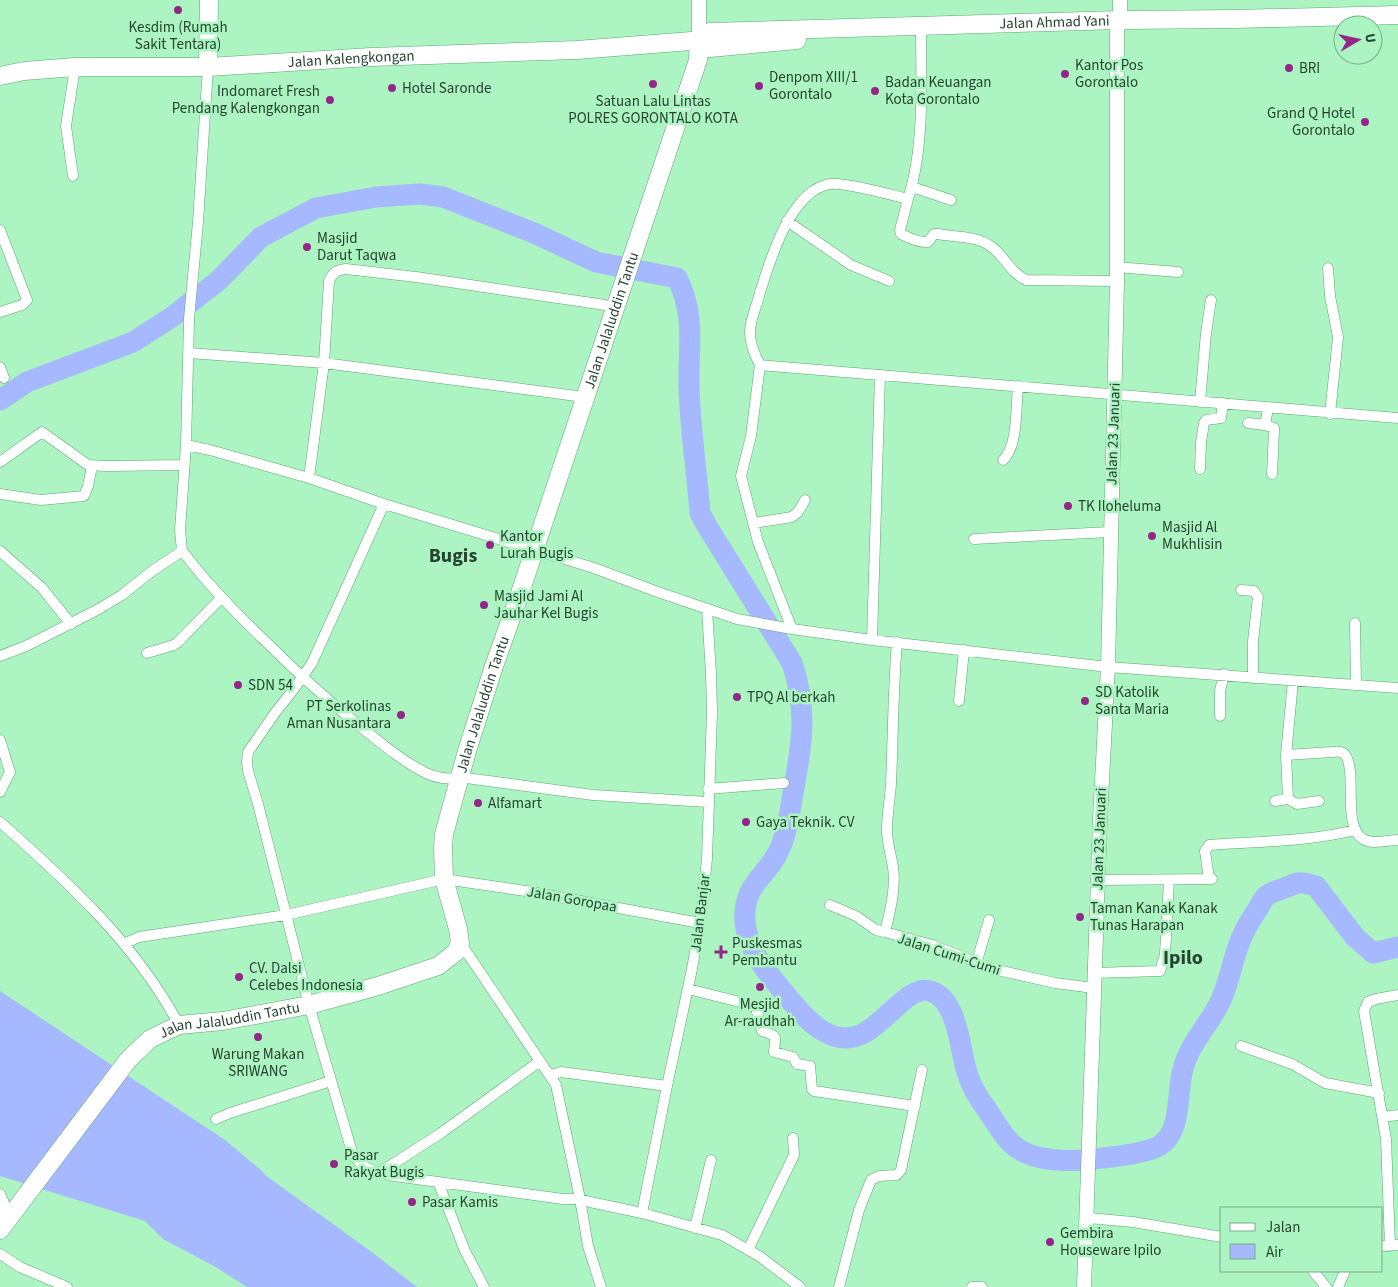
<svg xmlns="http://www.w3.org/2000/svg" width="1398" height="1287" viewBox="0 0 1398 1287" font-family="'Source Sans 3',sans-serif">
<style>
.water{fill:#a6b8ff}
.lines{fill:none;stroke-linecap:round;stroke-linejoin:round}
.river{stroke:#a6b8ff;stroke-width:21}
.street-casing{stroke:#5fa576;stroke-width:11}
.secondary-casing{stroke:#5fa576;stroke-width:15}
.highway-casing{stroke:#5fa576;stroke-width:19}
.street{stroke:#fff;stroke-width:10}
.secondary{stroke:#fff;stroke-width:14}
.highway{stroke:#fff;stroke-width:18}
.poi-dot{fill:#942687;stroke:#acf4c1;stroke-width:2}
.labels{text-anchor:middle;stroke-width:5;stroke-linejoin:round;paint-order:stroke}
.street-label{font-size:15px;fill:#25432f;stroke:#acf4c1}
.poi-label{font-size:15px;fill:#25432f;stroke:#acf4c1;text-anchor:start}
.district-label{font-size:20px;font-weight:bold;fill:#25432f;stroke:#acf4c1}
</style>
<rect width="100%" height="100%" fill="#acf4c1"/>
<path class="water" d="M0,991L225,1140L263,1172L265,1175L369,1250L417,1287H247L214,1266L163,1239L145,1221L0,1176Z"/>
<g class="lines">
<path class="river" d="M0,400L27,382L133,342L172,317L218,281L261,237L316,208L376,197L420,194L443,197L534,233L596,262L677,278C696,316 688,346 689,387C690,429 697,471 700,513L707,526L792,663C808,710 802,745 793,793C790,811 788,829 781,846C776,859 767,869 758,880C741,900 742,925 752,947C761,968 777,983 791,1001C809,1023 835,1050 866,1032C879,1024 891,1011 903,1001C910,995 920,988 930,991C957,998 960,1048 966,1069C970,1085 978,1098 988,1111C995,1122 1003,1136 1013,1145C1032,1162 1070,1162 1094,1159C1110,1157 1145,1154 1159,1146C1183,1132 1176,1092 1183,1069C1189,1045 1207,1027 1218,1006C1229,986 1231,965 1239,944C1243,933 1249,922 1256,912C1259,907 1262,901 1265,897C1270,892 1280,890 1287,887C1291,886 1294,883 1298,883C1303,882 1311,885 1316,886L1355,937L1373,953L1398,947"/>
<defs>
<path id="street" d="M921,25C921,80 925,146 908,199C891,195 845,182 830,184C790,190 769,263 759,296C756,308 750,320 750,332C750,344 754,354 760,365L1398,418
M208,67L198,222L189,319L186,445L180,530L182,551L187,557C210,587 235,612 262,638C294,670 326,699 361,727C381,743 402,761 426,773C436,778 449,780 459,777L593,795L708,802
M73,176L66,126L75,67
M912,187L951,200
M908,199L900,230L901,234C909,238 920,243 928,242L934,234H938C954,237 975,236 989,245C1004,254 1008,271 1026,280L1117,281
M787,221L851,265L889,281
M0,230L27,300L22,305L0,312
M1116,267L1178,272
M1328,268L1330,296L1338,337L1330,414
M189,353L324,363L584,397
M760,365L751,436L741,476L758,542L792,629
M0,367L4,378
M1200,402L1206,333L1211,300
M1268,408L1265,425L1274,428V431L1272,474
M1248,423L1265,425
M186,445L210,450L309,478L384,504L594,568L655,591L737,619L792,629L872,640L1108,667L1398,688
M1003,460C1018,447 1016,406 1018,386
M0,462L42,432L88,465L107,466L184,465
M1200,469L1201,442L1204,423L1206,420L1221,418L1223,403
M309,478L324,363L329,281C333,272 337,270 346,269L416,277L605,305
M0,494L41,500L84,496L88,486L92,466
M384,504L312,663L294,689L275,713L248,752L247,762L248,771L258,804L309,1005L352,1152C362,1170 375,1172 394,1176L563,1199H580L588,1246L601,1287
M754,523L792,517L798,512L805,500
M974,539L1110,532
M0,551L42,588L71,624
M1241,590L1254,591L1258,597L1253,641V678
M1355,623L1356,685
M872,640L880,375
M897,642C893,690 893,737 891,784C890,799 887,815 887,830C887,843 891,855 893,867C896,889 890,911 885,932L932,945L993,969L1055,983L1094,988
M147,653L174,645L178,642L221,598
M0,656L26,646L97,610L122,595L152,571L182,551
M959,701L964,650
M1220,716V691L1224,674
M0,740L10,772L0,792
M1286,755L1332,752C1337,751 1343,751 1346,756C1357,775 1342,826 1363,839C1373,845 1388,840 1398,840
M708,789L784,783
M1288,799L1297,804L1319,801
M1275,801L1288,799L1286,755L1293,681
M0,822C68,882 136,944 179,1025
M1209,879L1205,851L1209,845C1258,841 1307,842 1355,830
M1098,880L1212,879
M830,905L856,916L876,930L885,932
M460,943L472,960L556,1085L580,1199L590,1202L642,1213L722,1235L759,1256L800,1287
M128,946V942L139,937L286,915L444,879L526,891L700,923
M976,964L989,920
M1094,973L1160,971L1165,954L1169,880
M688,989L748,1004L756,1008L762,1031C779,1036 775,1036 774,1052L793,1057L797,1064L810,1066L812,1089L814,1091L915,1106
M1241,1046L1292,1064L1325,1083L1379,1093
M551,1075L561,1072L667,1086
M1383,1117L1398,1115
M216,1119L230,1113L331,1081
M379,1173L441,1133L540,1061
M438,1182L465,1251L484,1287
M0,1194L4,1203L0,1217
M642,1213L667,1086L692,969L700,923L707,859L712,712L711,674L707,609
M1088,1218L1133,1222L1222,1237
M695,1228L711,1160
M1382,1246L1398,1245
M1390,1246L1386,1139L1364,1011L1368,1002L1376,999L1398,995
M748,1250L794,1155L793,1138
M0,1254L20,1267L67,1287
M1313,1271L1326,1287
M839,1287L859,1210L871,1180L879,1176L897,1175L901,1170L922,1070
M972,1287H982
M1338,1287L1345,1271"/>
<path id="secondary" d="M699,40V0
M1084,1287L1100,819L1108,667L1117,281V31L1120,20V0"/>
<g id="highway">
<path d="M704,40L710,48L797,40"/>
<path d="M208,67L209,0"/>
<path id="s1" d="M0,76L24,71L75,67H208L371,57L577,50L704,40L710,32L1120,20L1235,19L1398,15"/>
<path id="s2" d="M0,1230L128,1060L150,1039L179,1025L223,1021L309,1005L378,986L438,966L456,952L460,943L458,929L444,879L443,847L444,834L467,751L494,666L518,599L698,60L699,40"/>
</g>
</defs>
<use href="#street" class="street-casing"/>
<use href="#secondary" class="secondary-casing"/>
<use href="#highway" class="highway-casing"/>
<use href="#street" class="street"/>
<use href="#secondary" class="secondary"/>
<use href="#highway" class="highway"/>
</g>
<g class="poi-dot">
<circle cx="178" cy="10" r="5"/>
<circle cx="1289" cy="68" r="5"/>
<circle cx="1065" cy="74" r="5"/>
<circle cx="653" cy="84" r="5"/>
<circle cx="759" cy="86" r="5"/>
<circle cx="392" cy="88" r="5"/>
<circle cx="875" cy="91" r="5"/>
<circle cx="330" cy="100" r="5"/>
<circle cx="1365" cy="122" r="5"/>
<circle cx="307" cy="247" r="5"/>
<circle cx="1068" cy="506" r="5"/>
<circle cx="1152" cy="536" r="5"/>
<circle cx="490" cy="545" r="5"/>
<circle cx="484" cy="605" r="5"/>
<circle cx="238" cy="685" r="5"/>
<circle cx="737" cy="697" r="5"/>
<circle cx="1085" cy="701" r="5"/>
<circle cx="401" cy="715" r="5"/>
<circle cx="478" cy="803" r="5"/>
<circle cx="746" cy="822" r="5"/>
<circle cx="1080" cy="917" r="5"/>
<path d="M718.5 944.5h5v5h5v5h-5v5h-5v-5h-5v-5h5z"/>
<circle cx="239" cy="977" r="5"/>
<circle cx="760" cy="987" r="5"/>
<circle cx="258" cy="1037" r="5"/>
<circle cx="334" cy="1164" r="5"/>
<circle cx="412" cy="1202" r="5"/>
<circle cx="1050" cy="1242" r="5"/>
</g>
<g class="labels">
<g class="street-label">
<text dy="5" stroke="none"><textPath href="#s1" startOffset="1060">Jalan Ahmad Yani</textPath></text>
<text dy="5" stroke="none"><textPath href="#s1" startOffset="352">Jalan Kalengkongan</textPath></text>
<text dy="5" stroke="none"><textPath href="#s2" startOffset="1226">Jalan Jalaluddin Tantu</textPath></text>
<text transform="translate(1113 434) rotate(-88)" y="5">Jalan 23 Januari</text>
<text dy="5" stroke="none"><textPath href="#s2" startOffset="821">Jalan Jalaluddin Tantu</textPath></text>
<text transform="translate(1099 839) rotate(-88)" y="5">Jalan 23 Januari</text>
<text transform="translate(572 899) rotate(10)" y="5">Jalan Goropaa</text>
<text transform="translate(700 913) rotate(-83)" y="5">Jalan Banjar</text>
<text transform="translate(949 954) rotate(18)" y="5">Jalan Cumi-Cumi</text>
<text dy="5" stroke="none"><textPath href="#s2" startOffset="326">Jalan Jalaluddin Tantu</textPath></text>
</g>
<g class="poi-label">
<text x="178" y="32" text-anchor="middle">Kesdim (Rumah<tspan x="178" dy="17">Sakit Tentara)</tspan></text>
<text x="1075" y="70">Kantor Pos<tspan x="1075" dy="17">Gorontalo</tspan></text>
<text x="1299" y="73">BRI</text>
<text x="769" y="82">Denpom XIII/1<tspan x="769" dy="17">Gorontalo</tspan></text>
<text x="885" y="87">Badan Keuangan<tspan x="885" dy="17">Kota Gorontalo</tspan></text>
<text x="402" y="93">Hotel Saronde</text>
<text x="320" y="96" text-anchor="end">Indomaret Fresh<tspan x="320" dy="17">Pendang Kalengkongan</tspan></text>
<text x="653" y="106" text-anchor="middle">Satuan Lalu Lintas<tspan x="653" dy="17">POLRES GORONTALO KOTA</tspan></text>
<text x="1355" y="118" text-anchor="end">Grand Q Hotel<tspan x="1355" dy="17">Gorontalo</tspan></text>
<text x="317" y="243">Masjid<tspan x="317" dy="17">Darut Taqwa</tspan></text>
<text x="1078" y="511">TK Iloheluma</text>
<text x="1162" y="532">Masjid Al<tspan x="1162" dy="17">Mukhlisin</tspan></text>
<text x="500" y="541">Kantor<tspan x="500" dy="17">Lurah Bugis</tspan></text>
<text x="494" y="601">Masjid Jami Al<tspan x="494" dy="17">Jauhar Kel Bugis</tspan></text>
<text x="248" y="690">SDN 54</text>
<text x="1095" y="697">SD Katolik<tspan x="1095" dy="17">Santa Maria</tspan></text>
<text x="747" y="702">TPQ Al berkah</text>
<text x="391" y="711" text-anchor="end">PT Serkolinas<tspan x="391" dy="17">Aman Nusantara</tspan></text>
<text x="488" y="808">Alfamart</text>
<text x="756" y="827">Gaya Teknik. CV</text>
<text x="1090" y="913">Taman Kanak Kanak<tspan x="1090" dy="17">Tunas Harapan</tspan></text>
<text x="732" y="948">Puskesmas<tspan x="732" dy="17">Pembantu</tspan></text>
<text x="249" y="973">CV. Dalsi<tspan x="249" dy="17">Celebes Indonesia</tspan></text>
<text x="760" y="1009" text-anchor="middle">Mesjid<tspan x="760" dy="17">Ar-raudhah</tspan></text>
<text x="258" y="1059" text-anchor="middle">Warung Makan<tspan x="258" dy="17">SRIWANG</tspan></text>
<text x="344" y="1160">Pasar<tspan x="344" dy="17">Rakyat Bugis</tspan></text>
<text x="422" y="1207">Pasar Kamis</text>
<text x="1060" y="1238">Gembira<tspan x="1060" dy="17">Houseware Ipilo</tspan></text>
</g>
<g class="district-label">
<text x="453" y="562">Bugis</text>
<text x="1183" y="964">Ipilo</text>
</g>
</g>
<rect x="1220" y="1207" width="162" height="65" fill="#acf4c1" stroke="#76ad87"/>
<rect x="1230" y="1223" width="25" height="8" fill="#ffffff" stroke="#76ad87"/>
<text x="1266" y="1232" font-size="15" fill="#25432f">Jalan</text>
<rect x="1230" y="1244" width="25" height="15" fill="#a6b8ff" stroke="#76ad87"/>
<text x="1266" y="1257" font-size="15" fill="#25432f">Air</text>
<g transform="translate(1358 40) rotate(81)"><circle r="24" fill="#acf4c1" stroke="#76ad87"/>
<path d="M0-4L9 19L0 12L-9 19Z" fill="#942687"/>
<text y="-8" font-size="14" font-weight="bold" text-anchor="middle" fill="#25432f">U</text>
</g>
</svg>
